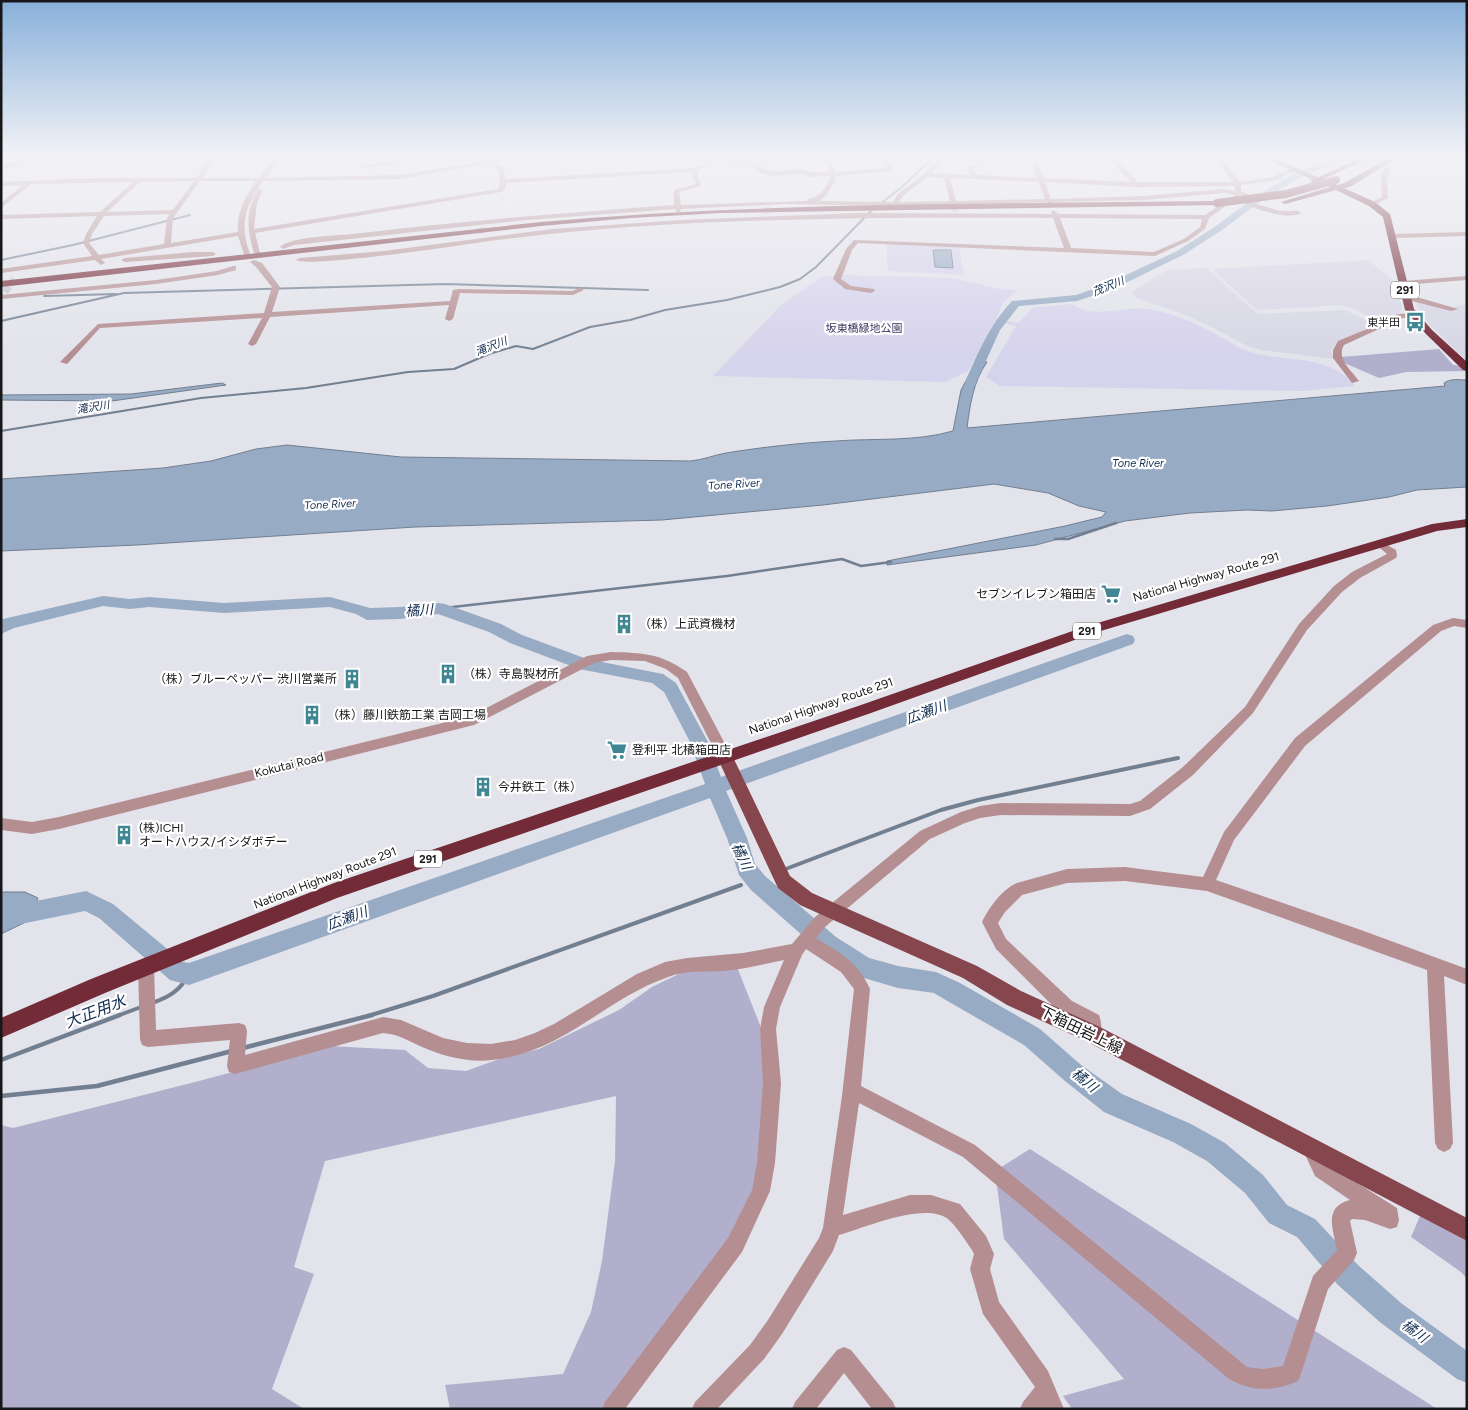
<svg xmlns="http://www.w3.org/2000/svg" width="1468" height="1410" viewBox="0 0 1468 1410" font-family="Figtree,'Noto Sans JP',sans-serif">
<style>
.built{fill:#d7d6e5}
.green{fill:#d6d3ec}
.forest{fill:#b2afcc}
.water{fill:#98abc4;stroke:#717f91}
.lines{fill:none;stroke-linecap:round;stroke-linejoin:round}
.stream-far3{stroke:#717f91;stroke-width:2}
.stream-far2{stroke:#717f91;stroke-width:2.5}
.stream-far1{stroke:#717f91;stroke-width:4}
.stream{stroke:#717f91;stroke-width:4.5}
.river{fill:#98abc4;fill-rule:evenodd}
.minor-tunnel{stroke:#c4c4cc;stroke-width:7;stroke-dasharray:7 3;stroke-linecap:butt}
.minor{fill:#b48e91;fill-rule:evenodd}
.major{fill:#86464e;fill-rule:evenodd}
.highway{fill:#732b37;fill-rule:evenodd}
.highway-bridge{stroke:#732b37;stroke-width:8}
.labels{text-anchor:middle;stroke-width:4.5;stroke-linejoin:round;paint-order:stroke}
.far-water-label{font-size:11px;font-style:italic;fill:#112c4f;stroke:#fff}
.shield{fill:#fff;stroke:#5d5d5e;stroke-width:1}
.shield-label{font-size:11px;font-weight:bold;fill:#171719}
.far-poi-label{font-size:11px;fill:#171719;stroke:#fff;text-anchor:end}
.far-park-label{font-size:11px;fill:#403963;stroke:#fff}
.street-label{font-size:12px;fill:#171719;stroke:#fff}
.poi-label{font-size:12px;fill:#171719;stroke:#fff;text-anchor:start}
.water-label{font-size:14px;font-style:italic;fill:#112c4f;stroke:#fff}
.near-street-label{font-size:15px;fill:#171719;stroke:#fff}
.near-water-label{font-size:16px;font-style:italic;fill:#112c4f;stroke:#fff}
</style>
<rect width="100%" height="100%" fill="#e3e3eb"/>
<path class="built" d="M1368,260L1395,282L1402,308L1400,313L1387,322H1378L1355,309L1341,305L1257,310L1212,269Z
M1207,268L1255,312L1260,314L1345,310L1378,326L1338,341L1331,350L1334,359L1262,350L1247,346L1208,325L1178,312L1137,298L1133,296L1132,292L1167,270Z
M1414,301L1454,310L1455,306L1467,304V361L1423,318Z"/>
<path class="green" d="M886,244L959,247L964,275L888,271Z
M841,275L952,278L1005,290H1017L1002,304L997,319L1018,323L1032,308L1072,304C1093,320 1124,306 1147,309C1165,311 1186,319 1202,327C1221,335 1236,349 1257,354C1290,361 1333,356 1355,386L1303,391L1000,386L986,377L1016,326L995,321L968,371L945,382L713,376L781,305L821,277Z"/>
<path class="forest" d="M1439,349L1453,365L1467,366V371L1406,372L1379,378L1342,362L1341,357Z
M737,967L760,1025L765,1085L755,1189L728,1241L604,1409H450L445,1385L563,1374L591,1312L602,1261L615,1161L616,1096L325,1161L294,1267L314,1274L272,1389L304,1409H1V1125L13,1128L195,1082L330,1046L405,1050L428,1068L466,1071L499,1059L539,1049L619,1010L652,987L685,971Z
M1030,1149L1437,1409H1072L1063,1396L1124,1379L1004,1239L995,1171Z
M1420,1216L1467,1241V1279L1461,1272L1411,1237Z"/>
<path class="water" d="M933,250H951L953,268L935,267Z
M977,360L987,362C973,382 970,405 967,428L1445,386L1444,383C1451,378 1459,380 1467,380V487L1417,490L1389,497L1327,506L1272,511L1247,510L1190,513L1125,521L1036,545L887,565V561L1065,526L1102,517L1106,512L1079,506L1048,493L994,484L823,505L662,520L415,527L137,545L1,551V479L163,468L211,461L256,449L287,445L401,457L690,461C703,460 714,455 726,453C763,447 799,443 836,441C875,438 915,442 953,431L961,390Z
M222,383L226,385L112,401L1,400V395L131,394Z
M1,892H25L38,898L30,920L1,934Z"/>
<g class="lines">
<path class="stream-far3" d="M880,204L902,187L934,157
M1,260L73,245L190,215
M44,296L116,294
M1,321L124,293L446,284L648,290
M1,431L201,398L306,388L408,372L454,369L489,354L516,346L533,349L590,327L630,320L665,310L727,300L780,287L800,279L816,267L873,209"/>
<path class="stream-far2" d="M1055,539H1068L1116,523
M435,609L727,576L842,559L861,566L891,562"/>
<path class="stream-far1" d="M783,870L941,810L978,800L1178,758
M152,1003C169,997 180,991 189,974
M117,1016L141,1007
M368,1016L433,996L741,885"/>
<path class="stream" d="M243,1048L372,1015
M1,1060L120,1015
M1,1096L97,1086L232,1051"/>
<path class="river" d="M1338,157H1348L1301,177L1258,203L1222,230L1183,255L1113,289L1077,301L1019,306L1000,330L975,385H967L965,382C979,351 989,326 1012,301L1076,295L1105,285L1177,251L1216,226L1252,199L1295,173Z
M103,596L130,599L149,597L224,603L330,597L370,608L400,607L439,603L445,604L501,624L522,635L587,659L663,674L676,683L708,742L721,777L1121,636L1127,634L1133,636L1135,640L1133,644L726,791L747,838L755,864L765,876L836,937L869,958L898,966L936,972L960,983L1040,1029L1081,1065L1122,1094L1191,1124L1225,1143L1263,1175L1287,1205L1315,1219L1358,1265L1401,1303L1467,1351V1383L1457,1379L1381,1323L1338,1285L1297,1237L1269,1223L1245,1193L1207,1161L1173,1142L1104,1112L1065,1081L1024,1045L944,999L934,993L898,988L864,978L820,951L751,890L739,875L727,838L710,798L189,985L170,980L99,918L85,911L1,928V908L86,891L113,904L183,962L189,963L705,784L690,742L664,692L652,683L579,669L510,643L489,632L438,614L400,619L367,620L356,614L330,607L224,613L149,607L130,609L103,606L14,628L1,634V620L3,619Z"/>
<path class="minor-tunnel" d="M1367,161L1380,165
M954,205L955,213
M766,207L768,216
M480,227L482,236
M5,292L14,279"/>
<path class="minor" d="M34,157H42L1,170V166Z
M209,157H215L203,178H259L276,157H282L265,178L400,175L503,158L524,157L521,159L493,163L503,167L506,179L693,168L707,162L647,159L644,157L763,161L827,157L833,165L835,172L887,168L876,157H882L891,165L892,171L835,176L836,179L827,194L820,201L890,202H893L898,194L924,174L941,157H947L931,173L970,175L968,167L978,165L977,157H983L984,166L974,168L977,175L1037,178L1032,163L1039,157H1045L1038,163L1044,178L1131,182L1107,157H1113L1138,182H1234L1215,159L1195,157H1238L1235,159H1221L1240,182L1273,177L1292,168H1296V170L1277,180L1241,185V192L1246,193L1249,197L1246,200L1247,201L1280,211H1298L1301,213C1288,221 1252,208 1239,201V199L1242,196L1241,195L1209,218L1205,229L1188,241L1155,256L858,243L852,250L841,279L851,286L874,289L875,291L871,293L845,289L833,279L846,249L854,240L1064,248L1053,218C865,217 676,217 489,241C464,245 308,268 296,260L300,258L384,251L552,229L681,220L857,213L1052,214L1051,212L1054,210L1058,214L1205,215L1235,195L1223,193L1144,200L1053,202L1052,205L1050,206L1046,202L957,204L954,207L951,205L890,206L786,204L681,209L680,212L678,213L675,209L526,220L294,245L283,249L280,247C294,236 334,236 353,234C460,221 567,213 674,205V190L696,184L692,172L507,183L504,190L501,192L255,233L260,253L257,255L254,253C247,228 245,213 258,189L263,190L257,203L254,229L498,189L500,183L498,169L486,164L400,179L263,181C245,207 239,224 250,254L247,256L244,254L238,236L101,259L105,263L101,265L95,260L1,273V269L92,256L83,243L86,234L97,216L1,219V215L100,212L133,182L31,184L1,208V203L23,185L1,186V182L96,178H197ZM822,158L827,165L829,172C820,173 813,172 805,170C783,166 779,178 754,164ZM715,162L746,164L761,173L772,176L803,174L810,177L829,176L830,179C824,190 820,197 808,199L807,201L681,205L679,192L701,186L697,171ZM927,177L944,178L950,201L899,202L903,196ZM950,178L1039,182L1045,199L956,201ZM194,181L173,210L107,212L140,182ZM200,181H256C246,196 236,213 238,232L171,243L173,218ZM1045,182L1138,187L1235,186V191L1223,189L1144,196L1051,199ZM170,214L167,218L164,244L99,255L89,243L92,234L104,216ZM1060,218L1202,219L1200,227L1184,239L1154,252L1071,248Z
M431,157H445L364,168L361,166Z
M1347,157H1355L1370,161L1367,163Z
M1378,164L1390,168L1387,178L1388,198L1372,206L1369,204L1370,203L1382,197L1381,178L1384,169L1378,166Z
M1467,232V236L1392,238L1389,236L1392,234Z
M193,252H213L216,254L213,256L125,262L121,260L125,258Z
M254,260L262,263L280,287L272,312L450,301L453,290L459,289L572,291L580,288L584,290L573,295L460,293L453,319L449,321L445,319L449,305L270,317L256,344L252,346L248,344L262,318L100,328L67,364L60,362L98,324L264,313L272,287L256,267L250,262Z
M233,266H236V270L218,275L156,284L1,299V295L156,280L217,271Z
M1467,276V280L1403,285L1399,283L1403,281Z
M1404,295H1410L1458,309L1451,311L1404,299Z
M1413,313H1416V317L1403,318L1344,345C1336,359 1351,370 1359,381L1352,383L1333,358V350L1338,341L1384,322L1398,314Z
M1380,541L1396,550L1397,556L1396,558L1360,578L1342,592L1307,630L1253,713L1193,775L1150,809L1130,816L1001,815L980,818L965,823L930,839L825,927L816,938C839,952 859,963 870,989L861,1086L975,1145L1247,1367L1263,1369L1283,1366L1313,1276L1337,1250C1333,1229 1323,1207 1350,1200L1315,1176L1303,1150L1306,1144L1312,1141L1318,1144L1327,1164L1397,1208L1399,1220L1397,1227L1390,1229L1365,1220L1352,1219L1350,1221L1357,1253L1354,1260L1328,1289L1301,1374L1298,1381C1273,1392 1253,1392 1229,1379L963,1157L859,1103L843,1215L910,1195H931L960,1204L986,1236L994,1254L990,1269L999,1302L1048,1371L1064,1409H1020L1023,1402L1035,1387L983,1314L970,1269L974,1254L972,1250C965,1240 957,1227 948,1219C925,1201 864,1228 839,1235L833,1251L782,1334L764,1359L717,1409H692L695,1402L750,1345L768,1320L819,1238L823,1228L842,1096L854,989L841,972L806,949L802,955L780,1007L776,1029L781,1083L775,1163L770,1191L742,1252L625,1409H602L605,1402L728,1238L752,1190L757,1163L763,1083L760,1029L764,1007L784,960C764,964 745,969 724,971C706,972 686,970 668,977C605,999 562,1053 492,1060C468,1063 443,1056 422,1047C409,1041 398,1034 383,1033L235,1074L229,1072L227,1066L230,1040L148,1047L142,1045L140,1039L138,967L140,962L146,959L152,962L154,967L156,1030L239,1023L245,1025L247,1031L245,1055L383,1017L401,1020L443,1038L467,1043L491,1044L515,1040L535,1033L554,1024L637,974L665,962L687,958L743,953L792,944L815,917L920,831L961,812L980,806L1001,803L1130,804L1140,801L1183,767L1245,707L1299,624L1334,586L1352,572L1387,554L1375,544Z
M1453,618L1467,620V628L1454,626L1441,631L1305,746L1234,840L1216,880L1361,930L1467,969V985L1444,976L1453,1143L1450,1149L1444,1152L1438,1149L1435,1143L1427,970L1207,891L1125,881L1067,883L1022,895L1005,912L998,923L1006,939L1072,1001L1099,1015C1102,1023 1102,1032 1099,1040L1093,1042L1087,1040L1085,1026L1060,1013L996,949L982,922C989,908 1002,889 1017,883L1067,869L1125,867L1203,877L1224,832L1295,738L1433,625Z
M611,652C643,653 660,653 687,672L732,757L730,761L725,762L720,761L678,678L666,669L645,661L611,660L594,663L474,725L59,829L32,834L1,830V818L32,822L59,817L471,716L587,656Z
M844,1347L851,1350L893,1402L896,1409H872L844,1373L816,1409H792L795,1402L837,1350Z"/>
<path class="major" d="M1263,157H1271L1322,179L1315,181Z
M725,751L731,753L790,876L812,893L977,966L1021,991L1100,1027L1467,1218V1241L1086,1041L1007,1005L963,978L800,905L778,888L717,757L719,753Z"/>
<path class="highway" d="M1363,157H1371L1324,179L1338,185L1344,183L1391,157H1398L1350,187L1344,188L1375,202L1390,214L1414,309L1432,330L1467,362V371L1463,370L1426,334L1405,310L1383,217L1369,206L1336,190L1285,204L1281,202L1330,187L1318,182L1314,183L1310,181Z
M1217,201L1221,203L1220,205L721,213L631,218L541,226L1,287V281L541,222C766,202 992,204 1217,201Z
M1467,519V527L1437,531L1094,633L871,713L337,898L105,993L1,1038V1018L91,979L334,883L861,705L1084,627L1432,524Z"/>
<path class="highway-bridge" d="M1217,203L1286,194L1336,180"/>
</g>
<linearGradient id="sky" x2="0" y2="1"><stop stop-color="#88b0da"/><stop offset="0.44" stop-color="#f2f2f6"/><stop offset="1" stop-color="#f2f2f6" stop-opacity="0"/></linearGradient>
<rect width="1468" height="354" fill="url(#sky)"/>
<defs>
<symbol id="bus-bare" viewBox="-9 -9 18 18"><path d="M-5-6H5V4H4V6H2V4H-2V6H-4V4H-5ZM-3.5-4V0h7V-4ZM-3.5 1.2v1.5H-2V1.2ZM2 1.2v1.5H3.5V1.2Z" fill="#418693" stroke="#fff" stroke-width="2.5" paint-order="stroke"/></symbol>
<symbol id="supermarket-bare" viewBox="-9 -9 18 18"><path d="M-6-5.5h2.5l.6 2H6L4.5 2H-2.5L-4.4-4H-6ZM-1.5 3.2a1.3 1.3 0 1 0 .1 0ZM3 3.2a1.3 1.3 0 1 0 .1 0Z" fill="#418693" stroke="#fff" stroke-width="2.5" paint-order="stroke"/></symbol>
<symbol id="building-bare" viewBox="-9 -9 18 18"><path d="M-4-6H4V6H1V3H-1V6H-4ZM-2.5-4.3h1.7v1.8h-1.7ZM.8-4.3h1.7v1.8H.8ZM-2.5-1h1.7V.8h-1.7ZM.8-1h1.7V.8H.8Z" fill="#418693" stroke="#fff" stroke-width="2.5" paint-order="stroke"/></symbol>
</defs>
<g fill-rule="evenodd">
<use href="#bus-bare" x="1401" y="308" width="28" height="28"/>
<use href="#supermarket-bare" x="1097" y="580" width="28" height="28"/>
<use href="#building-bare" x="610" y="610" width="28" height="28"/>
<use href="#building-bare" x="434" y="660" width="28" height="28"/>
<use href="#building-bare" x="338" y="665" width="28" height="28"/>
<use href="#building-bare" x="298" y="701" width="28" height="28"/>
<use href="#supermarket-bare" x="603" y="736" width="28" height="28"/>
<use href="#building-bare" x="469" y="773" width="28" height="28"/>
<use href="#building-bare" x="110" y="821" width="28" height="28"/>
</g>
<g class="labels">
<g class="far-water-label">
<text transform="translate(1108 286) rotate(-22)" y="4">茂沢川</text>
<text transform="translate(491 346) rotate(-21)" y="4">滝沢川</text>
<text transform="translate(93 407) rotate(-9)" y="4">滝沢川</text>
<text x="1138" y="467">Tone River</text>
<text transform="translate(734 484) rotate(-4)" y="4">Tone River</text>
<text transform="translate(330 504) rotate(-3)" y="4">Tone River</text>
</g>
<g class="shield">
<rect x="1391" y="281.5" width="28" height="17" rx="4"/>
<rect x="1073" y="622.5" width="28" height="17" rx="4"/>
<rect x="414" y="850.5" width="28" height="17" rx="4"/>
</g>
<g class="shield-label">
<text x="1405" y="294">291</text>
<text x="1087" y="635">291</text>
<text x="428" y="863">291</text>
</g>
<g class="far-poi-label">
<text x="1400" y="326">東半田</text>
</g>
<g class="far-park-label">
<text x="864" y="332">坂東橋緑地公園</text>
</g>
<g class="street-label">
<text transform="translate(1206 577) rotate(-16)" y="4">National Highway Route 291</text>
<text transform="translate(821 706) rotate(-19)" y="4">National Highway Route 291</text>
<text transform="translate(289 765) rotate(-14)" y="4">Kokutai Road</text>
<text transform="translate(325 878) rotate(-21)" y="4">National Highway Route 291</text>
</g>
<g class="poi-label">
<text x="1096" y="598" text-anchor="end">セブンイレブン箱田店</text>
<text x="639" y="628">（株）上武資機材</text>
<text x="463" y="678">（株）寺島製材所</text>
<text x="337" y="683" text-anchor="end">（株）ブルーペッパー 渋川営業所</text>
<text x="327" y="719">（株）藤川鉄筋工業 吉岡工場</text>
<text x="632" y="754">登利平 北橘箱田店</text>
<text x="498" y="791">今井鉄工（株）</text>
<text x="139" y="832">(株)ICHI<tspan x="139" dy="14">オートハウス/イシダボデー</tspan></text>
</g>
<g class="water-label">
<text transform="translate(419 610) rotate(-4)" y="5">橘川</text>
<text transform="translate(926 712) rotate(-20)" y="5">広瀬川</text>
<text transform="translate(742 856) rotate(65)" y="5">橘川</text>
<text transform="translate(347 918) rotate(-20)" y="5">広瀬川</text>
<text transform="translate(1085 1080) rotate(39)" y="5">橘川</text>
<text transform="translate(1415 1331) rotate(36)" y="5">橘川</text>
</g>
<g class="near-street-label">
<text transform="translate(1081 1030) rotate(26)" y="5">下箱田岩上線</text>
</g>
<g class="near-water-label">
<text transform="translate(95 1011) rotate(-21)" y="6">大正用水</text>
</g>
</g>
<rect width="1468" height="1410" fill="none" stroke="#171719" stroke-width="5"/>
</svg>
